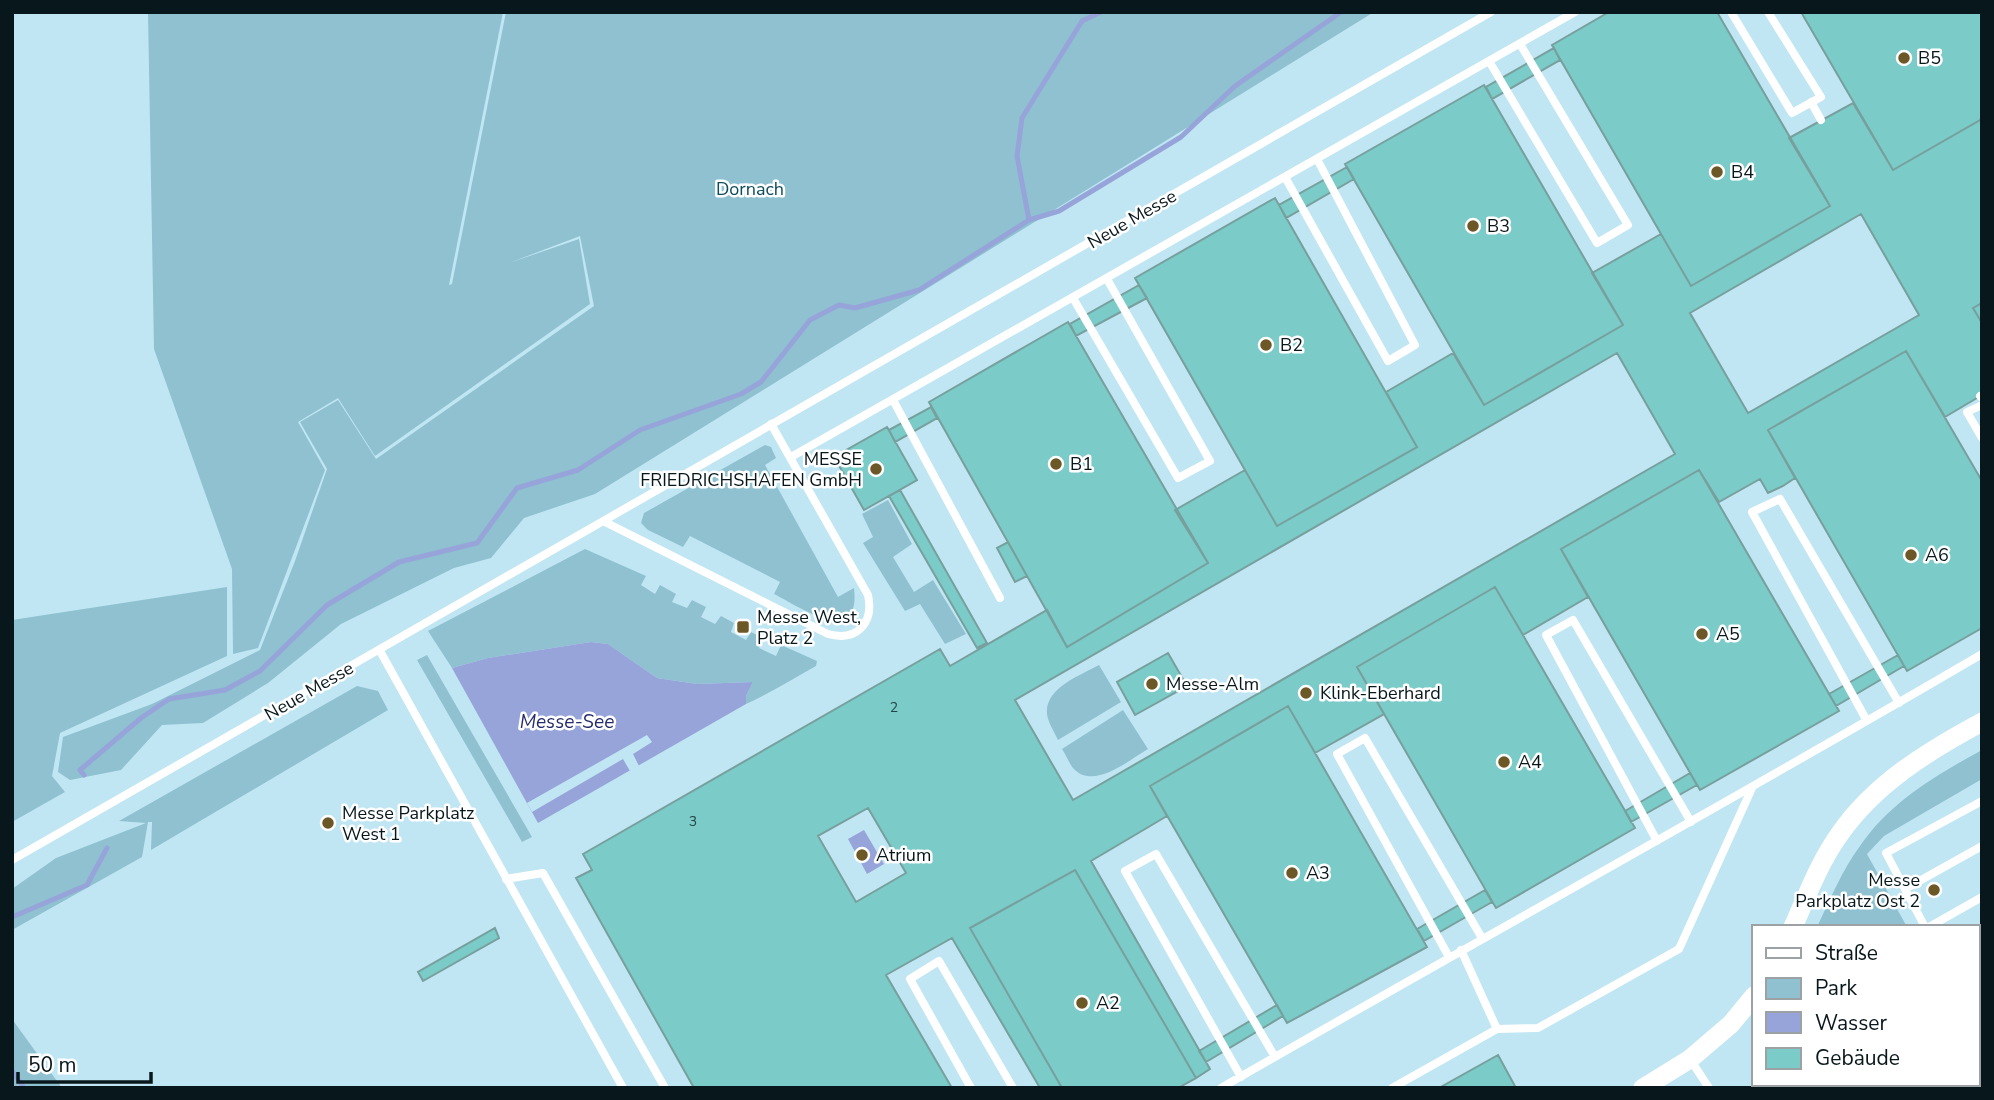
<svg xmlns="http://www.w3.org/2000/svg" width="1994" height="1100" viewBox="0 0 1994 1100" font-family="'Nunito Sans',sans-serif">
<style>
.green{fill:#8fc1d1}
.water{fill:#96a4d9}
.pier{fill:#c0e6f3}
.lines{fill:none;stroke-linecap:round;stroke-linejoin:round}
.stream{stroke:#96a4d9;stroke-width:5}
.building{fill:#7bcbc8;stroke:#779f9d;stroke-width:2;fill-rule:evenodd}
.service{stroke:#fff;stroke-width:8}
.tertiary{stroke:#fff;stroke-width:19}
.poi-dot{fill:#6c5726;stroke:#fff;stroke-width:2.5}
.labels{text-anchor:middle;stroke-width:5;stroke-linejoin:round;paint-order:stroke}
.number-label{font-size:14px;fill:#254446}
.poi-label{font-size:18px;fill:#08171b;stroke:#fff;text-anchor:start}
.park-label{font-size:18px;fill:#0c4c5c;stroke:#fff}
.street-label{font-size:18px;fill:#08171b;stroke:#fff}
.water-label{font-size:19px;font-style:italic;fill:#232b6a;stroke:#fff}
</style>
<rect width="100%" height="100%" fill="#c0e6f3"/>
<path class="green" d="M148,12H503L449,285L452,284L506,12H1374L595,494L524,518L491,558L454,568L341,624L268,683L203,723L162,725L121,770L70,780L58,772L63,737L152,704L260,650L295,561L327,469L300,422L338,400L376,459L594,306L580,236L509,263L579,239L590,304L375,456L338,398L298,422L325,470L258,648L233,654L232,569L154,349Z
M765,445L771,447L776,458L765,465L838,597L854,588C861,650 800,607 774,594L780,582L690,536L683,547L648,530L641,523L644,513Z
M888,500L912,544L893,557L914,592L933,580L966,634L945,644L920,604L905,611L863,543L873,537L862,514Z
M585,549L646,576L641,585L655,594L660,585L676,594L672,602L687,608L692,600L706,607L701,617L715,624L721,616L734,623L731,632L746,640L751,632L763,638L759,648L776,656L781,645L817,661L816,666C792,679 771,693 746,704V696L753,682L697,684L657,678L608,644L591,642L488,658L452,668L428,631Z
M227,587V656L60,733L52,776L65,792L12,822V620Z
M427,655L532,837L522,842L417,660Z
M1099,665L1121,702L1058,740C1055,733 1047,721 1047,713C1045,688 1081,675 1099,665Z
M357,686L378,691L388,710L151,850L152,822H148L142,857L12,930V889L56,858L146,823L119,821Z
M1123,710L1148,749C1129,760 1093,791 1073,768C1069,763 1066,755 1062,749Z
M1982,750V779L1884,836L1867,854L1907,927H1817C1830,900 1842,870 1860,846C1890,802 1936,775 1982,750Z
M12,1019L62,1088H12Z"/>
<path class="water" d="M591,642L608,644L657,678L697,684L753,682L746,696V704L538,823L452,668L488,658Z
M864,830L884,864L867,874L848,839Z"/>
<path class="pier" d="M647,735L652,742L633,754L639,766L630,771L623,759L532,812L527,803Z"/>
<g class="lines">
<path class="stream" d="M1029,220L1017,156L1022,118L1082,21L1101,12
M84,775L80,770L141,718L169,699L225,690L260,671L327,605L399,562L477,543L517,488L578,470L640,430L741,394L761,382L810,320L839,305L855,308L919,290L1029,220L1059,211L1181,137L1235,86L1341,12
M12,917L87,885L107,848
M12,1071L24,1088"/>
</g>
<path class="building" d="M1609,12H1717L1830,206L1691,286L1552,45Z
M1801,12H1982V119L1893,170Z
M1554,48L1560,60L1492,99L1486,87Z
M1484,85L1623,325L1484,405L1345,164Z
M1853,103L1893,170L1982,119V303L1973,308L1982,323V395L1945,417L1906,351L1768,430L1795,478L1783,486L1768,493L1760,479L1719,502L1699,470L1561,549L1588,597L1523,635L1495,587L1357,667L1384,714L1315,753L1288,706L1150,786L1167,816L1091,861L1210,1069L1196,1078L1075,870L970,928L1062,1088H1040L952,938L886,975L952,1088H694L576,878L592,870L583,854L940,649L950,666L1047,610L1067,647L1208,563L1175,510L1245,470L1277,526L1417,447L1386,392L1453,353L1484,405L1623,325L1592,273L1661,234L1691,286L1830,206L1789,138ZM1861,214L1919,315L1748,413L1690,313ZM1617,353L1675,454L1073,800L1015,700ZM868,808L906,873L856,902L818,836Z
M1347,167L1354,179L1286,218L1279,205Z
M1275,198L1417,447L1277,526L1135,278Z
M1139,285L1147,298L1076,336L1070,324Z
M1982,303V323L1973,308Z
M1068,322L1208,563L1067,647L929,402Z
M1906,351L1982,481V628L1907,671L1768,430Z
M931,407L937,418L895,442L889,430Z
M887,427L917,480L864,510L834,457Z
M1699,470L1839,711L1700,790L1561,549Z
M900,490L987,643L977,648L889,496Z
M1008,542L1027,576L1015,582L997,548Z
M1495,587L1635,828L1496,908L1357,667Z
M1168,653L1187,686L1135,715L1117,682Z
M1898,655L1904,666L1836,706L1829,694Z
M1288,706L1427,947L1287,1023L1150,786Z
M1690,773L1697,785L1631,822L1625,811Z
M1075,870L1196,1078L1178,1088H1062L970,928Z
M1485,890L1492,902L1424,941L1417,929Z
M495,928L499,938L423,981L418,972Z
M1277,1005L1283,1016L1206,1062L1199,1051Z
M1498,1055L1516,1088H1439Z"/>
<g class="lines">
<path class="service" d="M1731,12L1792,113L1821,97L1768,12
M1489,61L1597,243L1628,225L1520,44
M1811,102L1821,120
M1285,177L1388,361L1415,345L1317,159
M1073,298L1178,478L1210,461L1107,279
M1980,396L1982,398
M893,400L1000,598
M1982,405L1967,412L1982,438
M791,457L1575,12
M605,522L828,634C857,642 874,623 868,595L771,424
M380,651L623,1088
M1867,721L1752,512L1780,499L1899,703
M1657,841L1546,635L1573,620L1691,822
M12,860L1491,12
M506,879L543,873L665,1088
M1905,889L1982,846
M1925,927L1886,853L1982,801
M1929,927L1982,897
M1449,957L1337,754L1365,738L1482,938
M1978,961H1982
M1978,1003H1982
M1497,1029L1538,1028L1679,949L1752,788
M1690,1059L1709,1088
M1241,1077L1125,871L1156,854L1275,1057
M971,1088L910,979L939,961L1013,1088
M1221,1088C1474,942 1730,802 1982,654
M1392,1088L1497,1029L1461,950
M1760,1088L1766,1084"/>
<path class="tertiary" d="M1793,927C1807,896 1819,863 1839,835C1874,784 1928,751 1982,722
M1643,1088L1690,1059L1731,1024L1754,996"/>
</g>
<g class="poi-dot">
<circle cx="1904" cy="58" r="7"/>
<circle cx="1717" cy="172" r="7"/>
<circle cx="1473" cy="226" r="7"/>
<circle cx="1266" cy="345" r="7"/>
<circle cx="1056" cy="464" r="7"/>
<circle cx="876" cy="469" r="7"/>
<circle cx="1911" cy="555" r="7"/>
<rect x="736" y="620" width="14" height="14" rx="3.5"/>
<circle cx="1702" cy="634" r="7"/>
<circle cx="1152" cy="684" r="7"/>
<circle cx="1306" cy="693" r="7"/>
<circle cx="1504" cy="762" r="7"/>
<circle cx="328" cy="823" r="7"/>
<circle cx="862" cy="855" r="7"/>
<circle cx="1292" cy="873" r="7"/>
<circle cx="1934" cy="890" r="7"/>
<circle cx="1082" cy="1003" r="7"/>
</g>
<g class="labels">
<g class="number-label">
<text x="894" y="712">2</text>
<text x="693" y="826">3</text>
</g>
<g class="poi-label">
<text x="1918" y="64">B5</text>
<text x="1731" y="178">B4</text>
<text x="1487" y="232">B3</text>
<text x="1280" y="351">B2</text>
<text x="862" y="465" text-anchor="end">MESSE<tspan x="862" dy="21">FRIEDRICHSHAFEN GmbH</tspan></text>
<text x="1070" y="470">B1</text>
<text x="1925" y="561">A6</text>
<text x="757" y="623">Messe West,<tspan x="757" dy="21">Platz 2</tspan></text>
<text x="1716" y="640">A5</text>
<text x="1166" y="690">Messe-Alm</text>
<text x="1320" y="699">Klink-Eberhard</text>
<text x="1518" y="768">A4</text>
<text x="342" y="819">Messe Parkplatz<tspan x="342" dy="21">West 1</tspan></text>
<text x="876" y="861">Atrium</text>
<text x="1306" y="879">A3</text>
<text x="1920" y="886" text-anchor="end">Messe<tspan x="1920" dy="21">Parkplatz Ost 2</tspan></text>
<text x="1096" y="1009">A2</text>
</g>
<g class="park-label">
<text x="750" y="195">Dornach</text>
</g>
<g class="street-label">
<text transform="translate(1132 219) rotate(-30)" y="6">Neue Messe</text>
<text transform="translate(309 691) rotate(-30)" y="6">Neue Messe</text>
</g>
<g class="water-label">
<text x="567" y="728">Messe-See</text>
</g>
</g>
<rect width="1994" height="1100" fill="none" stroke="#08171b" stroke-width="28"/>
<rect x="1752" y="925" width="228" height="161" fill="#ffffff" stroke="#9ca2a4" stroke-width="2"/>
<rect x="1766" y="948" width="35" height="10" fill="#ffffff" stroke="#9ca2a4" stroke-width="2"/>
<text x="1815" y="960" font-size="21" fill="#08171b">Straße</text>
<rect x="1766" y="978" width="35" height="21" fill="#8fc1d1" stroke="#9ca2a4" stroke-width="2"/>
<text x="1815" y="995" font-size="21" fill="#08171b">Park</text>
<rect x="1766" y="1012" width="35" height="21" fill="#96a4d9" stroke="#9ca2a4" stroke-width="2"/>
<text x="1815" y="1030" font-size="21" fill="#08171b">Wasser</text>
<rect x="1766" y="1048" width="35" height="21" fill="#7bcbc8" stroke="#9ca2a4" stroke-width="2"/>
<text x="1815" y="1065" font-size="21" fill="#08171b">Gebäude</text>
<path d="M18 1072v10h133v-10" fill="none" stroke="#08171b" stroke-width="3.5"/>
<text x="28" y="1072" font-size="21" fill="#08171b" stroke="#ffffff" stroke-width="5" paint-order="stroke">50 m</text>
</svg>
